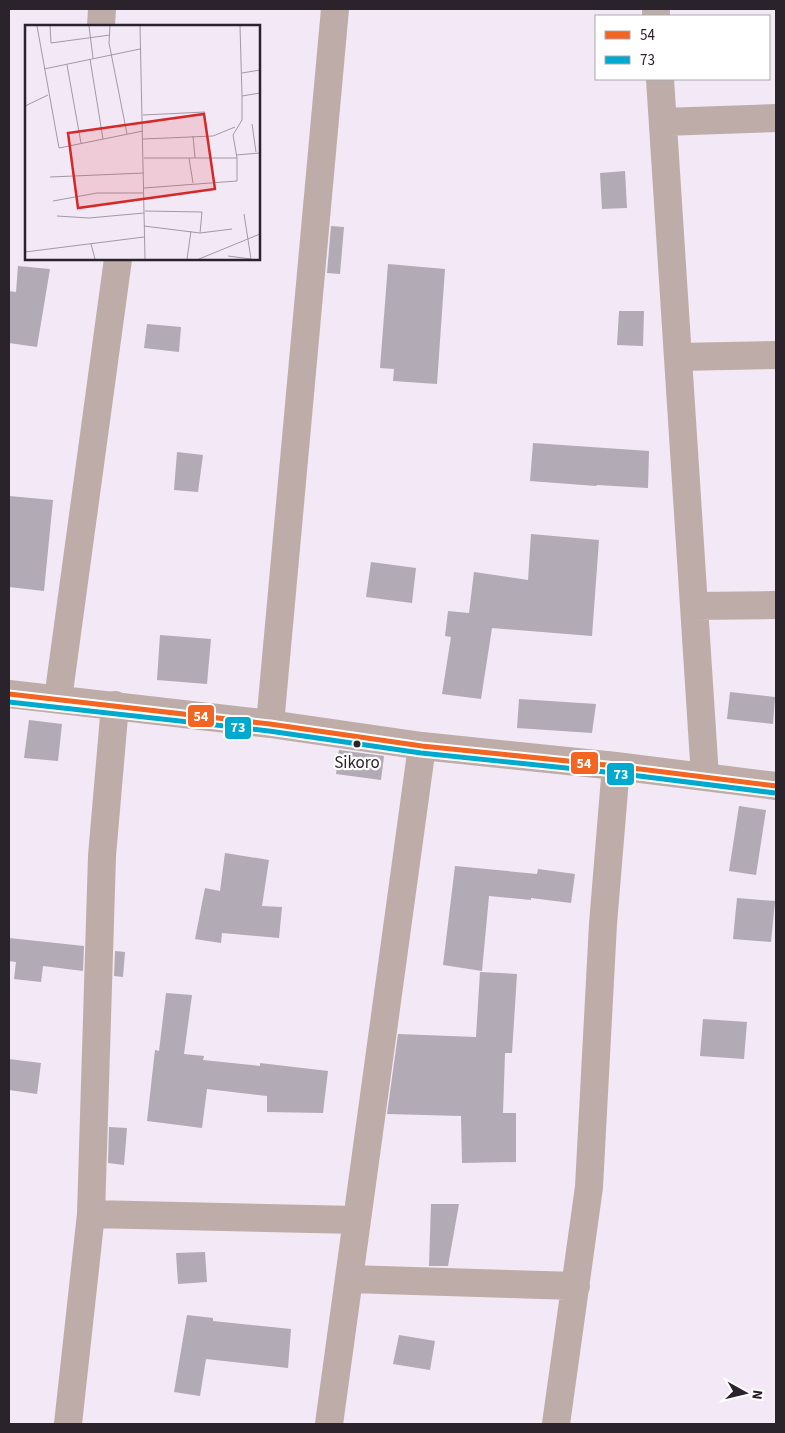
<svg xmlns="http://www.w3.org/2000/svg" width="785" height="1433" viewBox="0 0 785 1433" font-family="'Source Sans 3',sans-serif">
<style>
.building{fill:#b2aab4}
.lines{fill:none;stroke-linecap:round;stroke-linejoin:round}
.minor{stroke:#beaca8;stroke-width:28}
.bus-1-casing{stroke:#fff;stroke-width:9}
.bus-2-casing{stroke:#fff;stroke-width:9}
.bus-1{stroke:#f26522;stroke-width:5}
.bus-2{stroke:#00a9ce;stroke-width:5}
.bus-dot{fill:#2b232c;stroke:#fff;stroke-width:2}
.labels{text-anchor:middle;stroke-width:4.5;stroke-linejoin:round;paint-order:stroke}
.bus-label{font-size:17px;fill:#2b232c;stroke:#fff}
.inset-road{fill:none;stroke:#a399a5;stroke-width:1}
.view{fill:#d62828;fill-opacity:0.15;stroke:#d62828;stroke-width:2.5}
.inset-edge{fill:none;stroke:#2b232c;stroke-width:2.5}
.line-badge{stroke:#fff;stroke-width:2}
.badge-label{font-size:14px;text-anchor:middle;font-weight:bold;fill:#fff}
</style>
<rect width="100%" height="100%" fill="#f3e8f5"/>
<path class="building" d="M625,171L627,208L602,209L600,173Z
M331,226L344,227L340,274L327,273Z
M388,264L445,269L437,384L393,381L394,369L380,368Z
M18,266L50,269L37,347L9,343V291L16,292Z
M619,311H644L643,346L617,345Z
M147,324L181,327L179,352L144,348Z
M533,443L649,451L648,488L597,485L596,486L530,481Z
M177,452L203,455L198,492L174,490Z
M9,496L53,500L44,591L9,587Z
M531,534L599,540L592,636L492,628L481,699L442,694L451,637L445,636L448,611L469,613L474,572L528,580Z
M371,562L416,568L412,603L366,597Z
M160,635L211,639L207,684L157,680Z
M730,692L775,697L773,724L727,719Z
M519,699L596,704L592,733L517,728Z
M29,720L62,724L58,761L24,758Z
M339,750L384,756L381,780L336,774Z
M739,806L766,810L756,875L729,871Z
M225,853L269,860L262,906L282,907L279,938L222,933L221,943L195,939L205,888L220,891Z
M455,866L537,874L538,869L575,874L571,903L531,898V900L489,896L482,971L443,965Z
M737,898L775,901L771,942L733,939Z
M9,938L84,946L83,971L43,966L41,982L14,979L16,962L9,961Z
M115,951L125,952L123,977L114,976Z
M480,972L517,974L512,1053H505L503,1113H516V1162L462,1163L461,1116L387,1114L398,1034L476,1037Z
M166,993L192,995L184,1054L204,1056L203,1060L260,1066V1063L328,1071L323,1113L267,1112V1096L207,1089L202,1128L147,1121L155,1050L159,1051Z
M703,1019L747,1022L744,1059L700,1056Z
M9,1059L41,1063L37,1094L9,1090Z
M109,1127L127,1128L124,1165L108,1163Z
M431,1204H459L448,1266H429Z
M205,1252L207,1282L178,1284L176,1253Z
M187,1315L213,1318V1321L291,1329L288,1368L206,1359L200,1396L174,1392Z
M399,1335L435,1341L430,1370L393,1364Z"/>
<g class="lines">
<path class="minor" d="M656,9V16
M101,26L102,9
M660,79L705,777
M663,122L776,118
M678,357L776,355
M694,606L776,605
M9,694L270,724L422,746L616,766L776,786
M58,699L118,259
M270,724L335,9
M91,1214L357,1220
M349,1279L576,1286
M68,1424L91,1214L102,856L115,705
M329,1424L422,746
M556,1424L589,1187L603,924L616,766"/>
<defs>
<path id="bus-1" d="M9,694L270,724L422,746L616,766L776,786"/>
<path id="bus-2" d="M9,702L269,731L421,753L615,773L775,793"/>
</defs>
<use href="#bus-1" class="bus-1-casing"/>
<use href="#bus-2" class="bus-2-casing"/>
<use href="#bus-1" class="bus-1"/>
<use href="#bus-2" class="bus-2"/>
</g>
<circle class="bus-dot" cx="357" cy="744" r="4.5"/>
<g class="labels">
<g class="bus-label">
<text x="357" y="768">Sikoro</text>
</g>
</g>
<g transform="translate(25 25)">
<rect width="235" height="235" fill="#f3e8f5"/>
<path class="inset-road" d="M12,1L34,123L118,106M25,1L26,18L85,10M64,1L68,33M85,1L84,18L102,109M115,1L120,234M215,1L217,71L235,68M65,34L78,114M42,40L56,118M19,44L115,24M217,48L235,45M0,81L23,70M118,90L180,87M227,99L231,127M168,111L170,133M118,114L188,111L210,102M211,130L235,128M119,133H212L208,110L217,95V71M164,133L168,158M25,152L119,148M119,163L212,156V133M28,176L72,168H119M120,186L177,187L175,208M219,189L226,234M32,191L64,193L119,188M119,201L175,208L207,204M66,219L70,234M0,227L119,212M203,231L226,234M162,234L166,206M174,234L235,209"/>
<path class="view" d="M179,89L190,164L53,183L43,108Z"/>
<rect width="235" height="235" class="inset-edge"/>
</g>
<g class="line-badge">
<rect x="187" y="704" width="28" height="24" rx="5" fill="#f26522"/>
<rect x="224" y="716" width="28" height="24" rx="5" fill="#00a9ce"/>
<rect x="570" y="751" width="29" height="24" rx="5" fill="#f26522"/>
<rect x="606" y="762" width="29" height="24" rx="5" fill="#00a9ce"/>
</g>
<g class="badge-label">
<text x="201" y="721">54</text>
<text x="238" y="732">73</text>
<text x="584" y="768">54</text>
<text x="621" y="779">73</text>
</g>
<rect width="785" height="1433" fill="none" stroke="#2b232c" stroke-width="20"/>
<rect x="595" y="15" width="175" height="65" fill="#ffffff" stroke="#aaa7ab"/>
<rect x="605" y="31" width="25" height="8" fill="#f26522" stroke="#aaa7ab"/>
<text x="640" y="40" font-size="15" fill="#2b232c">54</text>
<rect x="605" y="56" width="25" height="8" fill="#00a9ce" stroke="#aaa7ab"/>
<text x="640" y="65" font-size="15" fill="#2b232c">73</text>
<g transform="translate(745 1393) rotate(98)" stroke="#ffffff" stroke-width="4" paint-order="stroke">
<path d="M0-4L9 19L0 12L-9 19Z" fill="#2b232c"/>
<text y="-8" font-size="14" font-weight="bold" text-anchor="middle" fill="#2b232c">N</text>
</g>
</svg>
